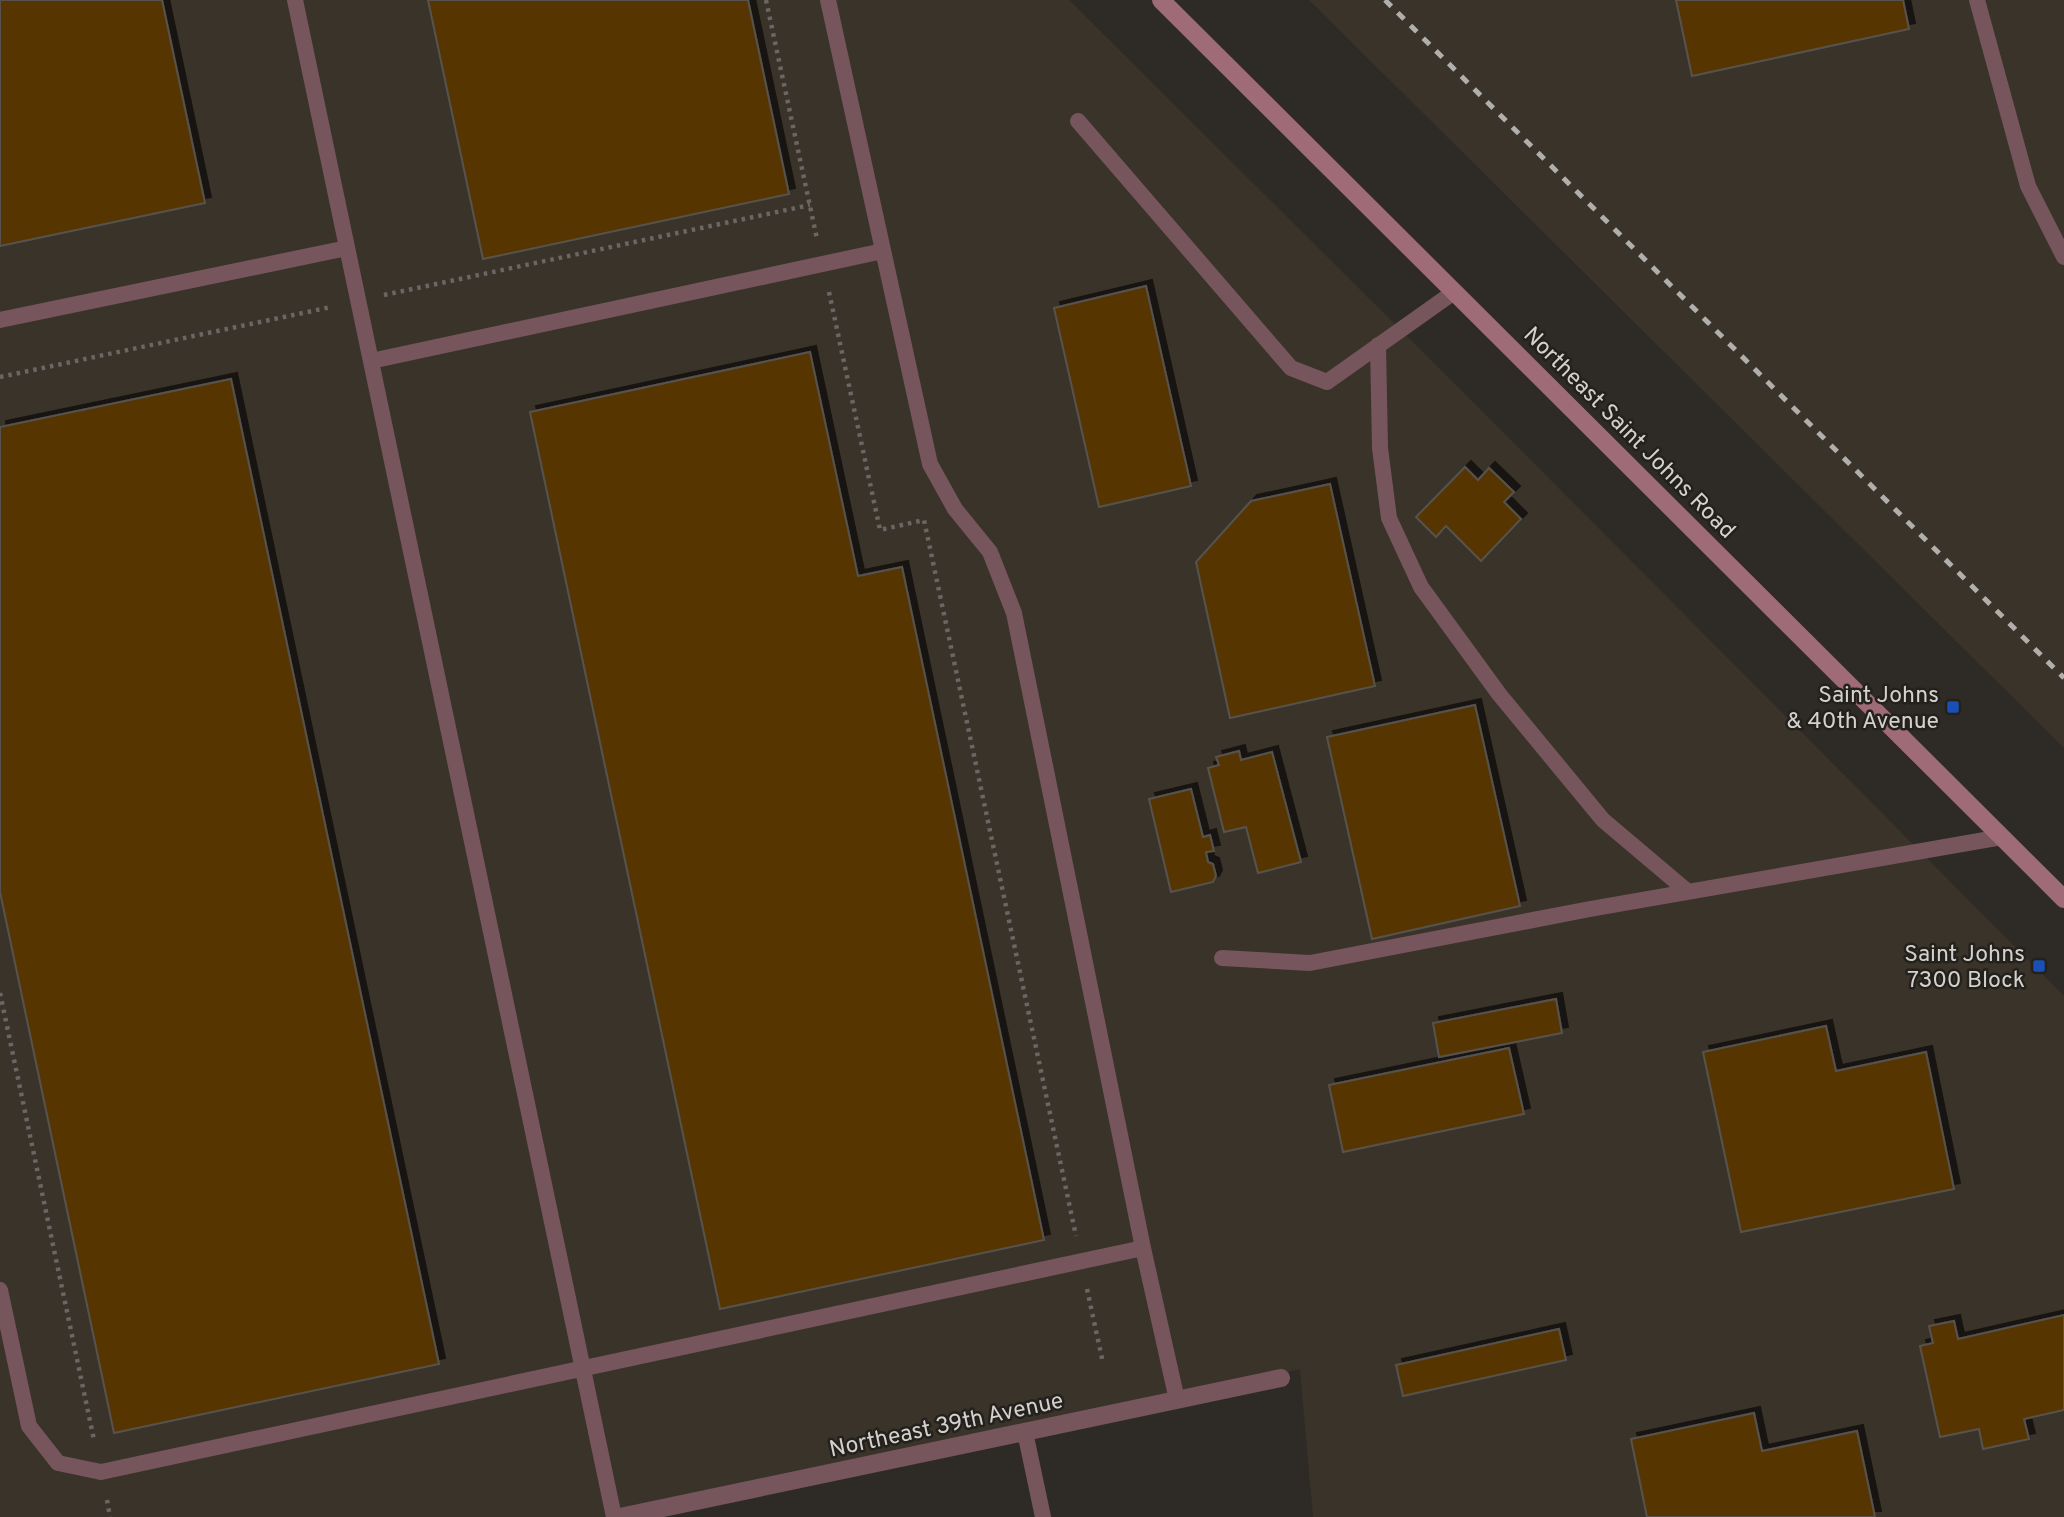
<svg xmlns="http://www.w3.org/2000/svg" width="2064" height="1517" viewBox="0 0 2064 1517" font-family="Overpass,sans-serif">
<style>
.built{fill:#3a332a}
.building{fill:#563600;stroke:#57534f;stroke-width:2;filter:url(#shadow)}
.lines{fill:none;stroke-linecap:round;stroke-linejoin:round}
.path{stroke:#696663;stroke-width:4.5;stroke-dasharray:3.5 5;stroke-linecap:butt}
.lane{stroke:#76555c;stroke-width:16}
.street{stroke:#76555c;stroke-width:18}
.secondary{stroke:#9f6b76;stroke-width:18}
.rail{stroke:#b1afac;stroke-width:5;stroke-dasharray:9 9;stroke-linecap:butt}
.transit-dot{fill:#1a4fb4;stroke:#24211d;stroke-width:2.5}
.labels{text-anchor:middle;stroke-width:5;stroke-linejoin:round;paint-order:stroke}
.street-label{font-size:23px;fill:#d3d1ce;stroke:#24211d}
.poi-label{font-size:23px;fill:#d3d1ce;stroke:#24211d;text-anchor:end}
</style>
<defs>
<filter id="shadow"><feDropShadow dx="6" dy="-6" stdDeviation="0" flood-color="#0009"/></filter>
</defs>
<rect width="100%" height="100%" fill="#2e2b27"/>
<path class="built" d="M0,0H1069L1457,386L2064,996V1517H1313L1300,1369L644,1517H0Z
M1309,0H2064V748Z"/>
<path class="building" d="M0,0H162L205,203L0,246Z
M428,0H748L789,194L483,259Z
M1676,0H1903L1909,29L1692,76Z
M1146,286L1191,486L1099,507L1054,308Z
M810,352L858,576L902,567L1044,1240L720,1309L530,412Z
M231,379L439,1364L114,1433L0,892V427Z
M1465,467L1478,480L1489,468L1514,492L1504,502L1521,519L1481,561L1446,526L1436,537L1416,517Z
M1330,484L1375,686L1230,718L1196,562L1251,501Z
M1475,705L1520,906L1372,939L1327,737Z
M1239,751L1241,760L1272,752L1301,862L1258,873L1246,827L1224,832L1208,768L1219,765L1216,757Z
M1191,789L1203,837L1210,835L1214,851L1206,852L1208,862L1213,864L1216,876L1213,882L1171,892L1149,799Z
M1556,999L1562,1033L1439,1057L1433,1023Z
M1826,1026L1836,1071L1926,1052L1954,1189L1741,1232L1703,1052Z
M1509,1048L1524,1114L1343,1152L1329,1085Z
M2064,1315V1410L2024,1419L2029,1439L1983,1449L1979,1429L1940,1437L1920,1346L1933,1343L1929,1326L1954,1321L1958,1339Z
M1559,1329L1566,1360L1403,1396L1396,1365Z
M1754,1413L1762,1451L1857,1431L1875,1517H1647L1631,1439Z"/>
<g class="lines">
<path class="path" d="M766,0L817,239
M829,292L880,530L924,520L1076,1236
M384,295L810,205
M0,377L331,307
M0,993L94,1440
M1087,1289L1103,1363
M107,1500L110,1517"/>
<path class="lane" d="M295,0L614,1517
M828,0L930,464L955,509L990,552L1014,613L1143,1248L1177,1400
M1977,0L2028,186L2064,257
M1078,121L1291,368L1327,382L1454,292
M0,320L347,248
M1378,345L1380,448L1389,518L1421,587L1499,694L1603,820L1687,891
M371,361L883,251
M1222,958L1310,963L1590,909L2002,837
M0,1290L29,1426L58,1463L101,1472L1143,1248
M1025,1432L1043,1517"/>
<path class="street" d="M620,1517L1281,1378"/>
<path class="secondary" d="M1161,0L2064,899"/>
<path class="rail" d="M1385,0L2064,678"/>
</g>
<g class="transit-dot">
<rect x="1946" y="700" width="14" height="14" rx="3.5"/>
<rect x="2032" y="959" width="14" height="14" rx="3.5"/>
</g>
<g class="labels">
<g class="street-label">
<text transform="translate(1630 432) rotate(45)" y="8">Northeast Saint Johns Road</text>
<text transform="translate(946 1424) rotate(-12)" y="8">Northeast 39th Avenue</text>
</g>
<g class="poi-label">
<text x="1939" y="702">Saint Johns<tspan x="1939" dy="26">&amp; 40th Avenue</tspan></text>
<text x="2025" y="961">Saint Johns<tspan x="2025" dy="26">7300 Block</tspan></text>
</g>
</g>
</svg>
